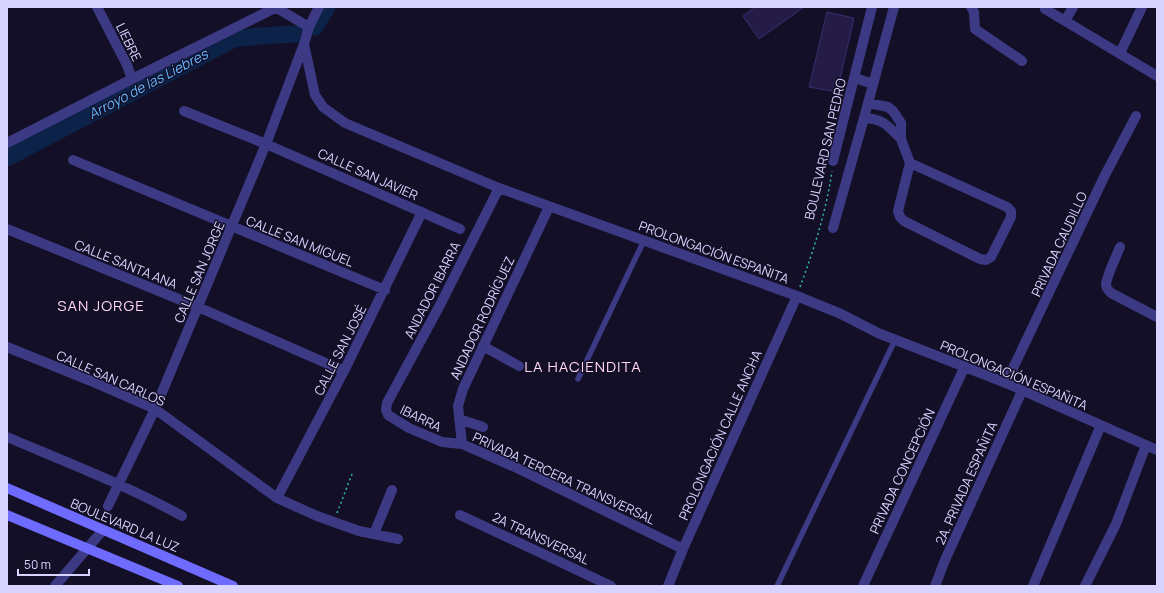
<svg xmlns="http://www.w3.org/2000/svg" width="1164" height="593" viewBox="0 0 1164 593" font-family="Manrope,sans-serif">
<style>
.lines{fill:none;stroke-linecap:round;stroke-linejoin:round}
.river{stroke:#0c2248;stroke-width:17}
.building{fill:#241b47;stroke:#3b2d73}
.path{stroke:#2fb8b0;stroke-width:1.5;stroke-dasharray:2 3;stroke-linecap:butt}
.service{stroke:#3d3a85;stroke-width:5.5}
.minor{stroke:#3d3a85;stroke-width:10}
.secondary{stroke:#6f6bff;stroke-width:10}
.labels{text-anchor:middle;stroke-width:3;stroke-linejoin:round;paint-order:stroke}
.street-label{font-size:13px;fill:#d9d4ff;stroke:#130f26}
.water-label{font-size:14px;font-style:italic;fill:#62b6ff;stroke:#130f26}
.quarter-label{font-size:15px;letter-spacing:1px;fill:#ffd6f0;stroke:#130f26}
</style>
<rect width="100%" height="100%" fill="#130f26"/>
<g class="lines">
<path class="river" d="M315,27L327,7
M7,158L234,39L259,36L296,34"/>
</g>
<path class="building" d="M755,7H804L759,39L743,16Z
M827,12L854,18L837,92L809,87Z"/>
<g class="lines">
<path class="path" d="M800,287C814,249 826,212 832,171
M337,513L352,474"/>
<path class="service" d="M578,379L636,257L644,241
M777,586L895,340"/>
<path class="minor" d="M275,7L309,27
M971,7L974,12L975,29L1022,61
M1045,9L1157,76
M1065,21L1073,7
M304,44L315,95L323,107L345,123L499,188L797,296L841,314L878,333L1006,383L1157,450
M1120,53L1142,7
M855,78L873,84
M132,79L275,8
M868,103L888,107L893,111L901,123V139L910,163L898,211L900,217L904,221L980,259L986,260L991,257L1011,217V211L1007,207L910,163
M184,111L266,144L460,229
M864,118C884,119 888,126 901,139
M7,143L132,79L127,65L97,7
M73,160L385,290
M833,161L872,7
M499,188L440,305L387,403L386,410L388,415L409,428L442,442L462,444L517,468L683,549
M833,228L864,118L894,7
M7,229L198,307L344,371
M1120,247C1117,255 1106,277 1106,285C1106,288 1109,291 1111,293L1157,317
M483,346L519,366
M7,347L91,381L155,409L277,498L317,516L359,531L398,539
M1006,383L1105,175L1136,116
M459,419L483,427
M7,437C66,462 126,485 182,516
M462,444L458,406L463,389L549,207
M277,498L344,371L422,212
M108,506L155,409L266,144L304,44L309,27L319,7
M460,515L611,586
M374,534L392,490
M55,586L103,530
M668,586L683,549L797,296
M863,586L965,366
M935,586L945,560L1022,391
M1033,586L1101,425
M1085,586L1116,524L1146,445"/>
<path class="secondary" d="M7,488L233,586
M7,515L178,586"/>
</g>
<g class="labels">
<g class="street-label">
<text transform="translate(129 42) rotate(64)" y="5">LIEBRE</text>
<text transform="translate(825 149) rotate(-77)" y="5">BOULEVARD SAN PEDRO</text>
<text transform="translate(368 174) rotate(24)" y="5">CALLE SAN JAVIER</text>
<text transform="translate(300 241) rotate(22)" y="5">CALLE SAN MIGUEL</text>
<text transform="translate(1059 244) rotate(-65)" y="5">PRIVADA CAUDILLO</text>
<text transform="translate(714 252) rotate(20)" y="5">PROLONGACIÓN ESPAÑITA</text>
<text transform="translate(126 264) rotate(22)" y="5">CALLE SANTA ANA</text>
<text transform="translate(199 272) rotate(-67)" y="5">CALLE SAN JORGE</text>
<text transform="translate(432 290) rotate(-63)" y="5">ANDADOR IBARRA</text>
<text transform="translate(482 318) rotate(-65)" y="5">ANDADOR RODRÍGUEZ</text>
<text transform="translate(340 350) rotate(-63)" y="5">CALLE SAN JOSÉ</text>
<text transform="translate(1014 375) rotate(23)" y="5">PROLONGACIÓN ESPAÑITA</text>
<text transform="translate(111 378) rotate(24)" y="5">CALLE SAN CARLOS</text>
<text transform="translate(421 418) rotate(26)" y="5">IBARRA</text>
<text transform="translate(720 435) rotate(-66)" y="5">PROLONGACIÓN CALLE ANCHA</text>
<text transform="translate(902 471) rotate(-65)" y="5">PRIVADA CONCEPCIÓN</text>
<text transform="translate(564 478) rotate(25)" y="5">PRIVADA TERCERA TRANSVERSAL</text>
<text transform="translate(966 483) rotate(-66)" y="5">2A. PRIVADA ESPAÑITA</text>
<text transform="translate(125 525) rotate(23)" y="5">BOULEVARD LA LUZ</text>
<text transform="translate(541 538) rotate(25)" y="5">2A TRANSVERSAL</text>
</g>
<g class="water-label">
<text transform="translate(148 84) rotate(-28)" y="5">Arroyo de las Liebres</text>
</g>
<g class="quarter-label">
<text x="101" y="311">SAN JORGE</text>
<text x="583" y="372">LA HACIENDITA</text>
</g>
</g>
<rect width="1164" height="593" fill="none" stroke="#d9d4ff" stroke-width="16"/>
<path d="M18 569v6h71v-6" fill="none" stroke="#d9d4ff" stroke-width="2"/>
<text x="24" y="569" font-size="12" fill="#d9d4ff" stroke="#130f26" stroke-width="3" paint-order="stroke">50 m</text>
</svg>
